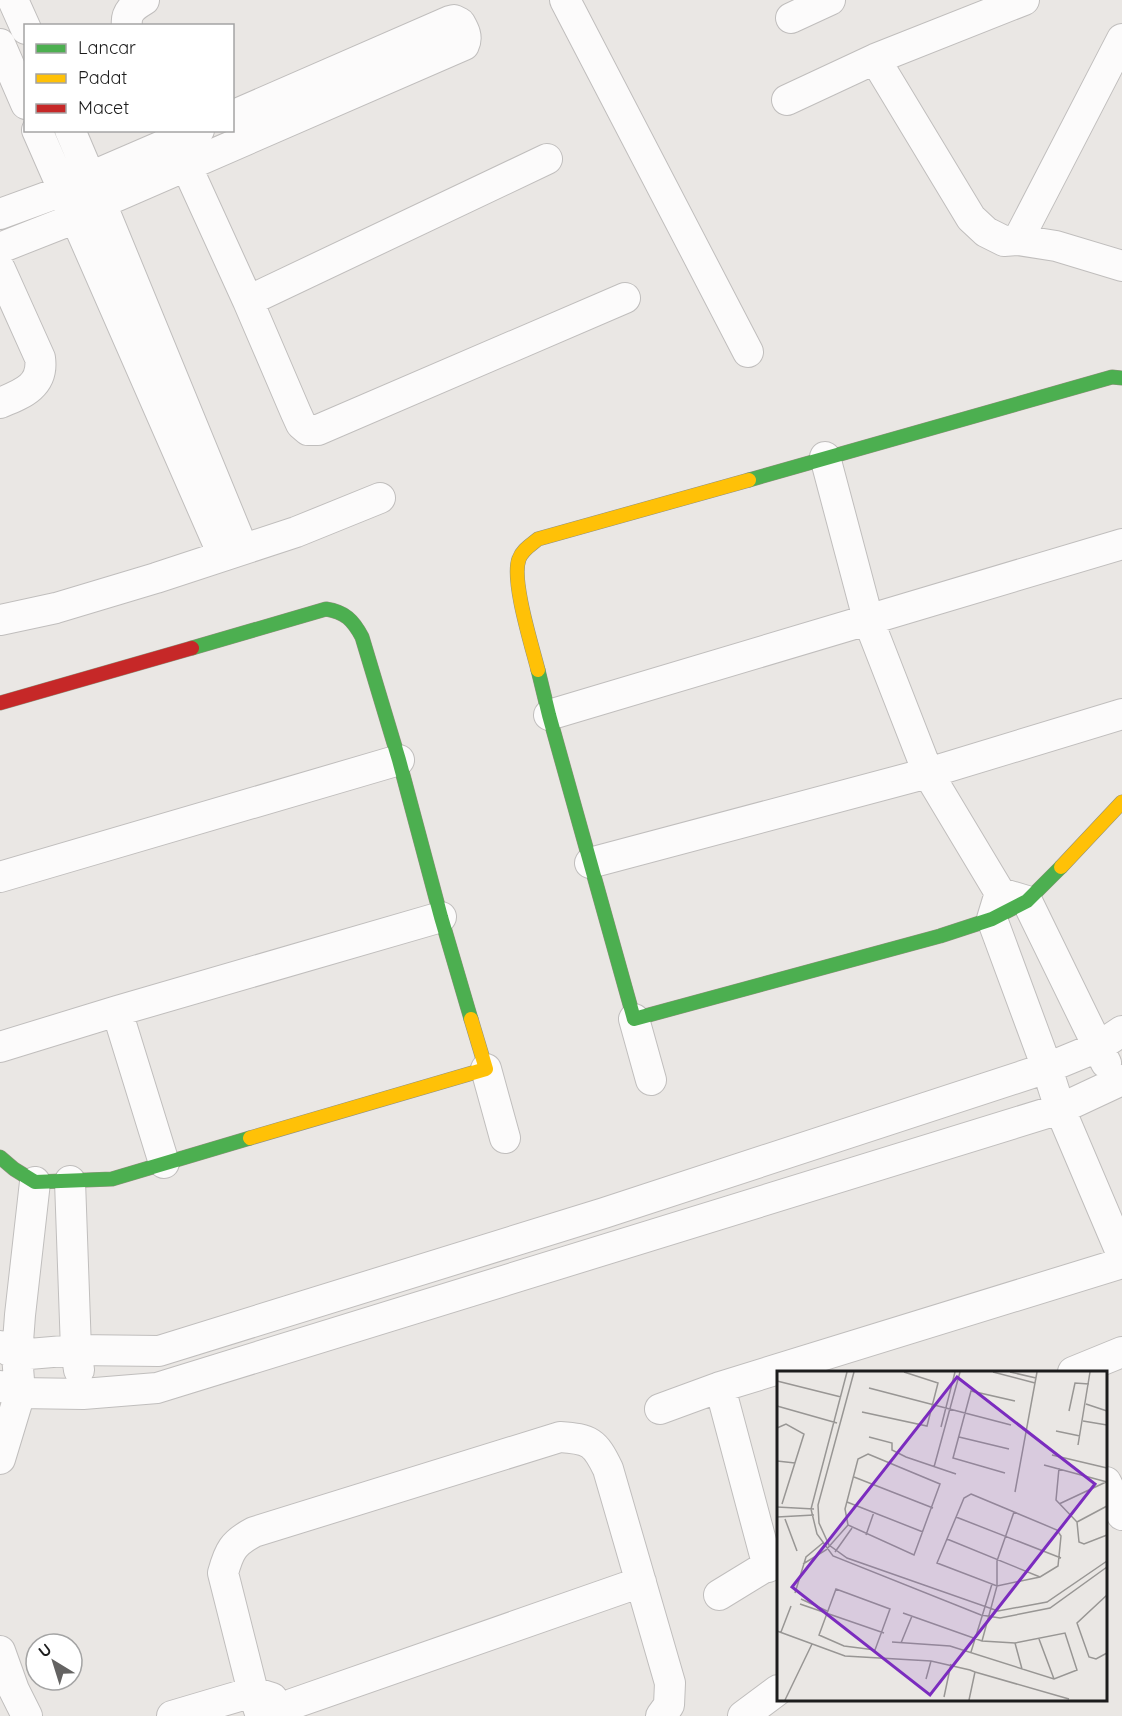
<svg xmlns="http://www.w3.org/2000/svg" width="1122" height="1716" viewBox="0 0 1122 1716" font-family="Quicksand,sans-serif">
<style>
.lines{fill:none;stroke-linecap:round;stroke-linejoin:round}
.street-casing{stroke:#c0bebd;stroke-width:32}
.fast-casing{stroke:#91917e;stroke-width:15}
.slow-casing{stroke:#91917e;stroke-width:15}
.jam-casing{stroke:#91917e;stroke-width:15}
.street{stroke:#fcfbfb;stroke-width:30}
.fast{stroke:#4caf50;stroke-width:14}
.slow{stroke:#ffc107;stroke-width:14}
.jam{stroke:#c62828;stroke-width:14}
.inset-road{fill:none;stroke:#989694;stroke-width:1.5}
.view{fill:#7b2cbf;fill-opacity:0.15;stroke:#7b2cbf;stroke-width:3}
.inset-edge{fill:none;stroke:#1c1c1c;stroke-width:3}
</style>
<rect width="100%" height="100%" fill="#eae7e4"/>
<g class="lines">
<defs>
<path id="street" d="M13,0L26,29
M565,0L748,352
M791,18L830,0
M127,26C125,12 134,6 144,0
M0,44L26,104
M875,59L971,218L986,232L1004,241L1018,240L1056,246L1122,266
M787,100L875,59L1024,0
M37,130L223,555
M70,130L101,203L243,549
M170,130L248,301L296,413L301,424L308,430H318L625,298
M0,214L63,191L90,177L199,130
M1018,240L1122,39
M0,248L76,218L101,203L464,45C468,37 464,30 460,23L454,20L450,21L232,116
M0,269L40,358C44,386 22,394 0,403
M248,301L547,159
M825,457L868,619L928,773L1000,893L1027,901L1106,1063
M0,620L56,608L156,578L296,532L380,498
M549,715L1122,544
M590,863L928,773L1122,714
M0,877L399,760
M999,896L992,919L1047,1068L1060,1109L1122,1255
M117,1011L164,1163
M634,1019L651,1080
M0,1047L117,1011L441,917
M486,1069L505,1138
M70,1181L76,1350L79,1370
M0,1346L17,1355L76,1350L159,1351L604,1213L1047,1068L1098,1047L1122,1031
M1073,1372L1122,1352
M0,1386L20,1393L83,1394L157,1388L1060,1109L1122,1080
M720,1387L768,1567
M660,1409L720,1387L1122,1263
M0,1459L20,1393L17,1355L20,1315L35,1182
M1106,1482L1122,1515
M719,1595L778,1559
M0,1651L14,1690L27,1716
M172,1716L253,1692L272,1698
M261,1716L253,1692L223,1573C229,1551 233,1543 254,1532L560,1437C590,1439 595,1442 608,1469L670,1683L669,1705L661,1716
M278,1716L292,1704L641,1582
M743,1716L778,1690"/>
<path id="fast" d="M749,480L1112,377L1122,378
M192,648L326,609C345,612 353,620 362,637L399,760L441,917L471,1019
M538,670L549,715L634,1019L940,936L992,919L1027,901L1061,867
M0,1157L14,1169L35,1182L112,1179L250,1138"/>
<path id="slow" d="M538,670C532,646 511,580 519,559C522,550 531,545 538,539L749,480
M1061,867L1122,802
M250,1138L486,1069L471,1019"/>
<path id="jam" d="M0,703L192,648"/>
</defs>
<use href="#street" class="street-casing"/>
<use href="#fast" class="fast-casing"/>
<use href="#slow" class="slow-casing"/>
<use href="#jam" class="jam-casing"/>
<use href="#street" class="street"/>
<use href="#fast" class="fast"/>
<use href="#slow" class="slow"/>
<use href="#jam" class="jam"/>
</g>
<g transform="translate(777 1371)">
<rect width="330" height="330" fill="#eae7e4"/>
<path class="inset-road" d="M70,1L34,138L40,163L56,185L204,244L223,247L273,237L330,196M77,1L41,134L42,152L52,174L70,187L221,240L270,231L330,190M216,1L258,12M233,1L259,7M0,10L64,26M92,17L234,54M92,17L234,54M309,33L330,40M0,35L60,52M292,40L298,12L312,13M85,41L150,55L161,12L127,1M306,50L330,54M164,56L178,1M0,57L9,53L27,63L5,133M279,60L303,65M92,66L115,72V79L129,86L179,103M182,66L232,78M301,74L313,1M91,83L163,113L137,184L71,154L68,138L81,88ZM275,84L330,97M0,90L18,92M267,94L330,111M157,96L183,1M282,97L279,129L300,151L302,171L307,173L330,164M228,102L176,87L194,20L238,30M77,106L156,137M238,121L260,1M194,123L280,159L284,165L281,195L263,206L220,215L160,192L187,127ZM70,131L146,161M282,133L329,111M0,136L37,138M0,146L37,144M179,146L284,187M8,148L20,180M300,151L330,135M89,164L97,141M170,168L263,206M58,181L75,157M26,193L49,179L71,154M59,218L113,238L98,279L67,275L42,264ZM18,222L29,186L47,171M330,224L300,252L312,286L319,288L330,282M24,228L50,240M23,233L107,262M0,260L68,285L154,290L193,299L198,301L192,329M4,261L14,235M262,268L277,308M205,270L220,215V190L237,141M115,271L173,275L277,308L300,299L288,262L238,272L205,270L126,242M124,272L135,245M238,272L245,298M194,281L215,213M198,301L292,328M149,308L154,290M167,326L174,293M8,329L35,273"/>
<path class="view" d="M180,6L318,113L153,324L15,216Z"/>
<rect width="330" height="330" class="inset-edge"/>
</g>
<rect x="24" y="24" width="210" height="108" fill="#ffffff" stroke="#a4a4a4" stroke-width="1.5"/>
<rect x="36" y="44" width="30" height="9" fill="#4caf50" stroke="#a4a4a4" stroke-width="1.5"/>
<text x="78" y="54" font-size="18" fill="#1c1c1c">Lancar</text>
<rect x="36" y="74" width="30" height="9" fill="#ffc107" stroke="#a4a4a4" stroke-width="1.5"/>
<text x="78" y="84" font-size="18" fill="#1c1c1c">Padat</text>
<rect x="36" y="104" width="30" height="9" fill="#c62828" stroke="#a4a4a4" stroke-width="1.5"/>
<text x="78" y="114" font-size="18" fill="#1c1c1c">Macet</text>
<g transform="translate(54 1662) rotate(322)"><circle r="28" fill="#ffffff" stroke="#a4a4a4" stroke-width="1.5"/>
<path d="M0-4.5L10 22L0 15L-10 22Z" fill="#646362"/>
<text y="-9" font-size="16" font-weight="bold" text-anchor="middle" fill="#1c1c1c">U</text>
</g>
</svg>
